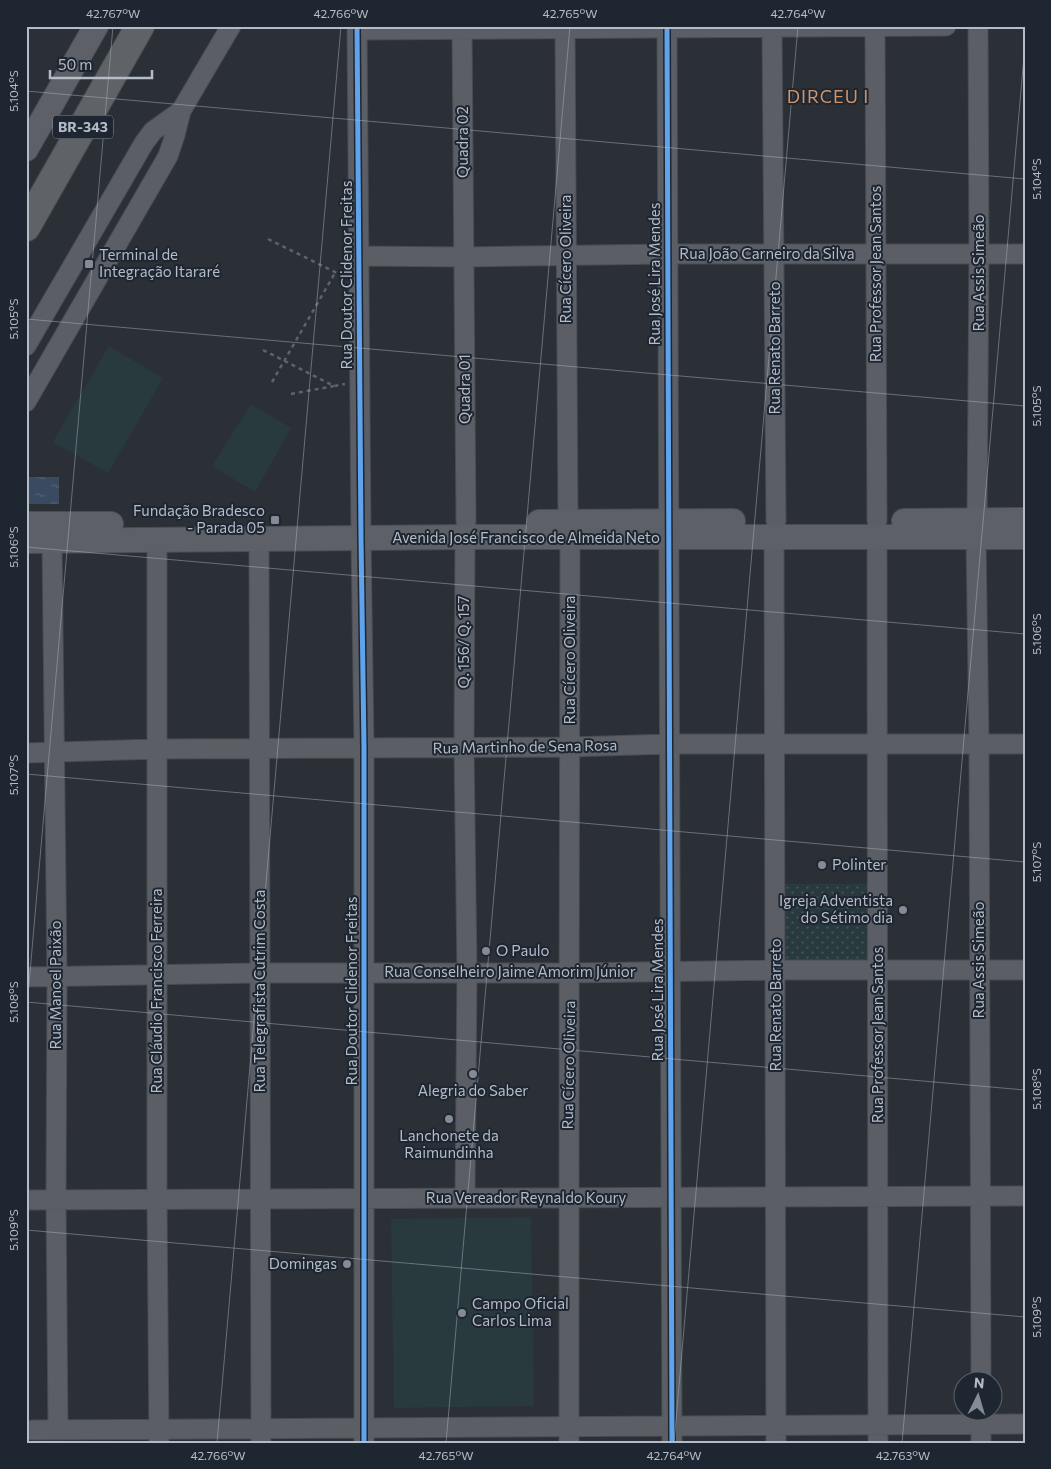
<svg xmlns="http://www.w3.org/2000/svg" width="1051" height="1469" viewBox="0 0 1051 1469" font-family="Commissioner,sans-serif">
<style>
.grass{fill:#283a3d}
.park{fill:url(#park-dots)}
.water{fill:url(#water-ripples)}
.lines{fill:none;stroke-linecap:round;stroke-linejoin:round}
.minor-casing{stroke:#484c52;stroke-width:21}
.major-casing{stroke:#484c54;stroke-width:26}
.highway-casing{stroke:#484c53;stroke-width:30}
.path{stroke:#5e6369;stroke-width:2.5;stroke-dasharray:4 4;stroke-linecap:butt}
.minor{stroke:#5b5e65;stroke-width:19}
.major{stroke:#5d6167;stroke-width:24}
.highway{stroke:#5f6266;stroke-width:28}
.cycleway-casing{stroke:#1e2632;stroke-width:8}
.cycleway{stroke:#60a3ed;stroke-width:5}
.ticks{fill:none;stroke:#b4bcc8;stroke-width:1;stroke-opacity:0.45}
.poi-dot{fill:#848b95;stroke:#1e2632;stroke-width:2}
.labels{text-anchor:middle;stroke-width:4;stroke-linejoin:round;paint-order:stroke}
.shield{fill:#1e2632;stroke:#878f9b;stroke-width:1}
.shield-label{font-size:14px;font-weight:bold;fill:#b4bcc8}
.street-label{font-size:15px;fill:#b4bcc8;stroke:#1e2632}
.poi-label{font-size:15px;fill:#b4bcc8;stroke:#1e2632;text-anchor:start}
.quarter-label{font-size:18px;letter-spacing:1px;fill:#d19367;stroke:#1e2632}
.neatline{fill:none;stroke:#b4bcc8;stroke-width:2}
.ticks-label{font-size:12px;text-anchor:middle;fill:#b4bcc8}
</style>
<defs>
<pattern id="park-dots" width="8" height="8" patternUnits="userSpaceOnUse" patternTransform="scale(1.25)"><rect width="8" height="8" fill="#283a3d"/><path d="M2 2h.1M6 6h.1" fill="none" stroke="#455558" stroke-width="1.8" stroke-linecap="round"/></pattern>
<pattern id="water-ripples" width="26" height="14" patternUnits="userSpaceOnUse" patternTransform="scale(1.25)"><rect width="26" height="14" fill="#3a4a61"/><path d="M2 4q2-2 4 0t4 0M15 11q2-2 4 0t4 0" fill="none" stroke="#546276"/></pattern>
</defs>
<rect width="100%" height="100%" fill="#2b3037"/>
<path class="grass" d="M109,346L163,378L108,473L53,442Z
M251,404L291,428L255,492L212,466Z
M531,1217L534,1406L394,1408L391,1219Z"/>
<path class="park" d="M778,884H868V965L778,964Z"/>
<path class="water" d="M26,477H59V504H26Z"/>
<g class="lines">
<defs>
<path id="minor" d="M357,26L361,538L364,748V1443
M462,26L466,522
M565,26L568,521
M667,26L672,1443
M772,26L776,521
M875,26L877,521
M357,30L946,26
M359,256L464,257L667,254H1025
M26,346L144,143L153,131L181,111
M26,402L168,156L175,135L181,111L231,26
M977,521L979,254L978,26
M877,536L878,1443
M774,537L776,1443
M976,538L979,745L981,1382
M157,539V1200L159,1443
M259,539L261,1443
M52,541L57,976L56,1200L58,1430
M26,753L156,749L570,747L669,744H1025
M26,977L260,973H570L776,970H1025
M465,1198L467,972L464,747L465,537
M26,1200L1025,1196
M981,1413V1443
M32,1430L1025,1424
M569,1443C568,1141 570,840 570,538"/>
<path id="major" d="M26,149L96,26
M904,521L1025,520
M539,522L733,521
M26,524H111
M26,541L465,537H1025"/>
<path id="highway" d="M26,227L140,26"/>
</defs>
<use href="#minor" class="minor-casing"/>
<use href="#major" class="major-casing"/>
<use href="#highway" class="highway-casing"/>
<path class="path" d="M268,239L343,276
M263,350L334,386L345,384
M272,382L335,273
M291,394L334,386"/>
<use href="#minor" class="minor"/>
<use href="#major" class="major"/>
<use href="#highway" class="highway"/>
<defs>
<path id="cycleway" d="M357,26L361,538L364,748V1443
M667,26L672,1443"/>
</defs>
<use href="#cycleway" class="cycleway-casing"/>
<use href="#cycleway" class="cycleway"/>
</g>
<path class="ticks" d="M26,91L1025,179M26,319L1025,406M26,547L1025,634M26,774L1025,862M26,1002L1025,1090M26,1018L113,26M26,1230L1025,1317M217,1443L341,26M446,1443L570,26M674,1443L798,26M902,1443L1025,45"/>
<g class="poi-dot">
<rect x="84" y="259" width="10" height="10" rx="2.5"/>
<rect x="270" y="515" width="10" height="10" rx="2.5"/>
<circle cx="822" cy="865" r="5"/>
<circle cx="903" cy="910" r="5"/>
<circle cx="486" cy="951" r="5"/>
<circle cx="473" cy="1074" r="5"/>
<circle cx="449" cy="1119" r="5"/>
<circle cx="347" cy="1264" r="5"/>
<circle cx="462" cy="1313" r="5"/>
</g>
<g class="labels">
<rect class="shield" x="53" y="115.5" width="60" height="23" rx="4"/>
<g class="shield-label">
<text x="83" y="132">BR-343</text>
</g>
<g class="street-label">
<text transform="translate(463 142) rotate(-90)" y="5">Quadra 02</text>
<text x="767" y="259">Rua João Carneiro da Silva</text>
<text transform="translate(566 259) rotate(-90)" y="5">Rua Cícero Oliveira</text>
<text transform="translate(979 273) rotate(-90)" y="5">Rua Assis Simeão</text>
<text transform="translate(655 274) rotate(-90)" y="5">Rua José Lira Mendes</text>
<text transform="translate(876 274) rotate(-90)" y="5">Rua Professor Jean Santos</text>
<text transform="translate(347 275) rotate(-90)" y="5">Rua Doutor Clidenor Freitas</text>
<text transform="translate(775 348) rotate(-90)" y="5">Rua Renato Barreto</text>
<text transform="translate(465 389) rotate(-90)" y="5">Quadra 01</text>
<text x="526" y="543">Avenida José Francisco de Almeida Neto</text>
<text transform="translate(464 642) rotate(-90)" y="5">Q. 156/ Q. 157</text>
<text transform="translate(570 660) rotate(-90)" y="5">Rua Cícero Oliveira</text>
<text transform="translate(525 747) rotate(-1)" y="5">Rua Martinho de Sena Rosa</text>
<text transform="translate(979 960) rotate(-90)" y="5">Rua Assis Simeão</text>
<text x="510" y="977">Rua Conselheiro Jaime Amorim Júnior</text>
<text transform="translate(56 985) rotate(-90)" y="5">Rua Manoel Paixão</text>
<text transform="translate(658 990) rotate(-90)" y="5">Rua José Lira Mendes</text>
<text transform="translate(157 991) rotate(-90)" y="5">Rua Cláudio Francisco Ferreira</text>
<text transform="translate(260 991) rotate(-90)" y="5">Rua Telegrafista Cutrim Costa</text>
<text transform="translate(352 991) rotate(-90)" y="5">Rua Doutor Clidenor Freitas</text>
<text transform="translate(776 1005) rotate(-90)" y="5">Rua Renato Barreto</text>
<text transform="translate(878 1035) rotate(-90)" y="5">Rua Professor Jean Santos</text>
<text transform="translate(569 1065) rotate(-89)" y="5">Rua Cícero Oliveira</text>
<text x="526" y="1203">Rua Vereador Reynaldo Koury</text>
</g>
<g class="poi-label">
<text x="99" y="260">Terminal de<tspan x="99" dy="17">Integração Itararé</tspan></text>
<text x="265" y="516" text-anchor="end">Fundação Bradesco<tspan x="265" dy="17">- Parada 05</tspan></text>
<text x="832" y="870">Polinter</text>
<text x="893" y="906" text-anchor="end">Igreja Adventista<tspan x="893" dy="17">do Sétimo dia</tspan></text>
<text x="496" y="956">O Paulo</text>
<text x="473" y="1096" text-anchor="middle">Alegria do Saber</text>
<text x="449" y="1141" text-anchor="middle">Lanchonete da<tspan x="449" dy="17">Raimundinha</tspan></text>
<text x="337" y="1269" text-anchor="end">Domingas</text>
<text x="472" y="1309">Campo Oficial<tspan x="472" dy="17">Carlos Lima</tspan></text>
</g>
<g class="quarter-label">
<text x="828" y="103">DIRCEU I</text>
</g>
</g>
<rect width="1051" height="1469" fill="none" stroke="#1e2632" stroke-width="55"/>
<g transform="translate(978 1396) rotate(5)"><circle r="24" fill="#1e2632" stroke="#5a626e"/>
<path d="M0-4L9 19L0 12L-9 19Z" fill="#848b95"/>
<text y="-8" font-size="14" font-weight="bold" text-anchor="middle" fill="#b4bcc8">N</text>
</g>
<path d="M50 70v8h102v-8" fill="none" stroke="#b4bcc8" stroke-width="2.5"/>
<text x="58" y="70" font-size="15" fill="#b4bcc8" stroke="#1e2632" stroke-width="4" paint-order="stroke">50 m</text>
<rect x="28" y="28" width="996" height="1414" class="neatline"/>
<g class="ticks-label">
<text x="113" y="18">42.767°W</text>
<text x="341" y="18">42.766°W</text>
<text x="570" y="18">42.765°W</text>
<text x="798" y="18">42.764°W</text>
<text transform="translate(14 91) rotate(-90)" y="4">5.104°S</text>
<text transform="translate(1037 179) rotate(-90)" y="4">5.104°S</text>
<text transform="translate(14 319) rotate(-90)" y="4">5.105°S</text>
<text transform="translate(1037 406) rotate(-90)" y="4">5.105°S</text>
<text transform="translate(14 547) rotate(-90)" y="4">5.106°S</text>
<text transform="translate(1037 634) rotate(-90)" y="4">5.106°S</text>
<text transform="translate(14 775) rotate(-90)" y="4">5.107°S</text>
<text transform="translate(1037 862) rotate(-90)" y="4">5.107°S</text>
<text transform="translate(14 1002) rotate(-90)" y="4">5.108°S</text>
<text transform="translate(1037 1089) rotate(-90)" y="4">5.108°S</text>
<text transform="translate(14 1230) rotate(-90)" y="4">5.109°S</text>
<text transform="translate(1037 1317) rotate(-90)" y="4">5.109°S</text>
<text x="218" y="1460">42.766°W</text>
<text x="446" y="1460">42.765°W</text>
<text x="674" y="1460">42.764°W</text>
<text x="903" y="1460">42.763°W</text>
</g>
</svg>
